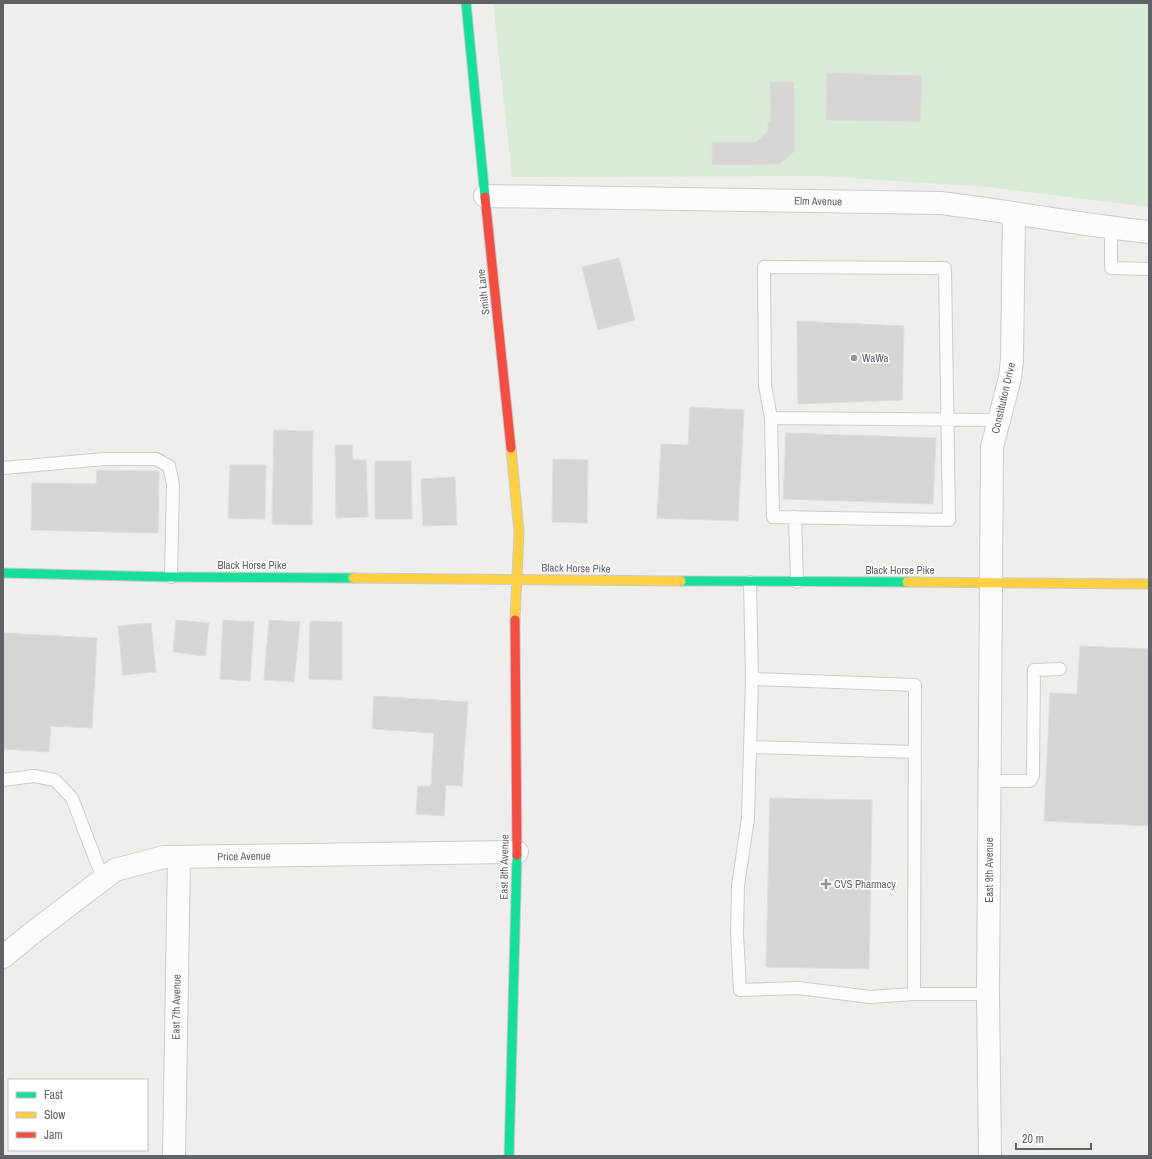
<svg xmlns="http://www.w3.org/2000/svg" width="1152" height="1159" viewBox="0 0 1152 1159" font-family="'Archivo Narrow',sans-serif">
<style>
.green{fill:#d8ebd6}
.building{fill:#d6d5d3;stroke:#deddd9}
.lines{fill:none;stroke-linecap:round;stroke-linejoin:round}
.lane-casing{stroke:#cbcccc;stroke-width:14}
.street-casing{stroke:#cbcccc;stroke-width:24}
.fast-casing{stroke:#cacacb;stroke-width:11}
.slow-casing{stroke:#cacacb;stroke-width:11}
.jam-casing{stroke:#cacacb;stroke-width:11}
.lane{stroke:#fdfcfc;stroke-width:12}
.street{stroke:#fdfcfc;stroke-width:22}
.fast{stroke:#16e098;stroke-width:9}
.slow{stroke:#ffcf43;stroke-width:9}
.jam{stroke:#f24e42;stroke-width:9}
.poi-dot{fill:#919496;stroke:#fff;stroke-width:1.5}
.labels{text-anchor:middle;stroke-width:3;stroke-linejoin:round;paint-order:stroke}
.street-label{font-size:11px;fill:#5f6368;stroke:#fff}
.poi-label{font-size:11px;fill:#5f6368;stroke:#fff;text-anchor:start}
</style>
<rect width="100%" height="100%" fill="#efeeea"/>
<path class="green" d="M493,3H1149V207L988,187L821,176L512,177Z"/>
<path class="building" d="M827,73L922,76L920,122L826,120Z
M770,82H794L795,151L779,164L712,165V142H757L768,131V122H771Z
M619,258L635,320L598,330L582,267Z
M797,321L904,326L902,400L798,404Z
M690,407L744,410L738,521L657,518L661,444L688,445Z
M274,430L313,431L312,525L272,524Z
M786,433L936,438L933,504L783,499Z
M335,445H352L353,460H366L368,517L336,518Z
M553,459L588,460L587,523L552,522Z
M375,461H411L412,519H375Z
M230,465H266L265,519L228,518Z
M97,470L159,471L158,533L31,530L32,483L96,484Z
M455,477L457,525L423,526L421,479Z
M176,620L209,623L205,656L173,652Z
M223,620L254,622L250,681L220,679Z
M269,620L300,622L294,682L264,680Z
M310,621L342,622V680L309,679Z
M151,623L156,672L123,675L118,626Z
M3,633L97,638L92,728L51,726L49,752L3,749Z
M1080,646L1149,649V826L1044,821L1050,693L1077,694Z
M374,696L468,702L462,786L446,785L444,816L416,814L418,786H431L434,733L372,729Z
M770,798L872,800L869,969L766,967Z"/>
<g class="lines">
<defs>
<path id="lane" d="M1111,228V268L1149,269
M764,267L945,268L949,520L773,517L771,418L765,385Z
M771,418L998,420
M3,468L105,459H156L169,466L173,484L171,577
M795,517L797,582
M750,582L752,679L748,818L738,886L737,933L740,990L798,988L870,997L914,994H988
M752,679L915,685L914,994
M750,747L915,752
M3,780L34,776L55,780L72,798L103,879
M989,781H1030L1033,776L1034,670L1060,669"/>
<path id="street" d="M485,196L940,203C1010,211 1079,225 1149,232
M3,957L31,934L115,870L164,857L517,852
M174,1156L179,857
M990,1156L988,994L992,447L1010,378L1012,359L1014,213"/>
<path id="fast" d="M466,3L485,197
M3,573L171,577L353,578
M681,581L907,582
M509,1156L517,855"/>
<path id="slow" d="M511,448L519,532L515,620
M353,578L681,581
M907,582L1149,584"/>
<path id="jam" d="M485,197L511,448
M515,620L517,855"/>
</defs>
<use href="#lane" class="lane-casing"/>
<use href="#street" class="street-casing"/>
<use href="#fast" class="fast-casing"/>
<use href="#slow" class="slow-casing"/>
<use href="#jam" class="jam-casing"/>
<use href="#lane" class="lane"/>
<use href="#street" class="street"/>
<use href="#fast" class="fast"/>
<use href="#slow" class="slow"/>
<use href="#jam" class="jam"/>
</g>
<g class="poi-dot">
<circle cx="854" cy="358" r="4"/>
<path d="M824 878h4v4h4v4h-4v4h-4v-4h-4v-4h4z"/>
</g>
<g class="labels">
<g class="street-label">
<text transform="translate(818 201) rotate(1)" y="4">Elm Avenue</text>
<text transform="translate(483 292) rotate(-96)" y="4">Smith Lane</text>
<text transform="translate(1003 398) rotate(-77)" y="4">Constitution Drive</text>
<text x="252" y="569">Black Horse Pike</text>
<text transform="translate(576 568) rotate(1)" y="4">Black Horse Pike</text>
<text x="900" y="574">Black Horse Pike</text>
<text transform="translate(244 856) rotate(-1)" y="4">Price Avenue</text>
<text transform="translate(504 867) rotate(-89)" y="4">East 8th Avenue</text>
<text transform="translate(989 870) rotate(-90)" y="4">East 9th Avenue</text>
<text transform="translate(176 1007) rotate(-89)" y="4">East 7th Avenue</text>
</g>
<g class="poi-label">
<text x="862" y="362">WaWa</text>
<text x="834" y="888">CVS Pharmacy</text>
</g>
</g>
<rect width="1152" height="1159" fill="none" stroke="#5f6368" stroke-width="8"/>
<rect x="8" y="1079" width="140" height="72" fill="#ffffff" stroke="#bfc1c3"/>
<rect x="16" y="1092" width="20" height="6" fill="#16e098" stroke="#bfc1c3"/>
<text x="44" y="1099" font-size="12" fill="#5f6368">Fast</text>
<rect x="16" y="1112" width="20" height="6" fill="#ffcf43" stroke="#bfc1c3"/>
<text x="44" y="1119" font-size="12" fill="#5f6368">Slow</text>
<rect x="16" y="1132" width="20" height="6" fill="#f24e42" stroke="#bfc1c3"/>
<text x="44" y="1139" font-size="12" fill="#5f6368">Jam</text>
<path d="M1016 1143v6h75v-6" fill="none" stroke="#5f6368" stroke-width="2"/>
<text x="1022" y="1143" font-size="12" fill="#5f6368" stroke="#ffffff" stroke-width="3" paint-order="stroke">20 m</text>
</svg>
